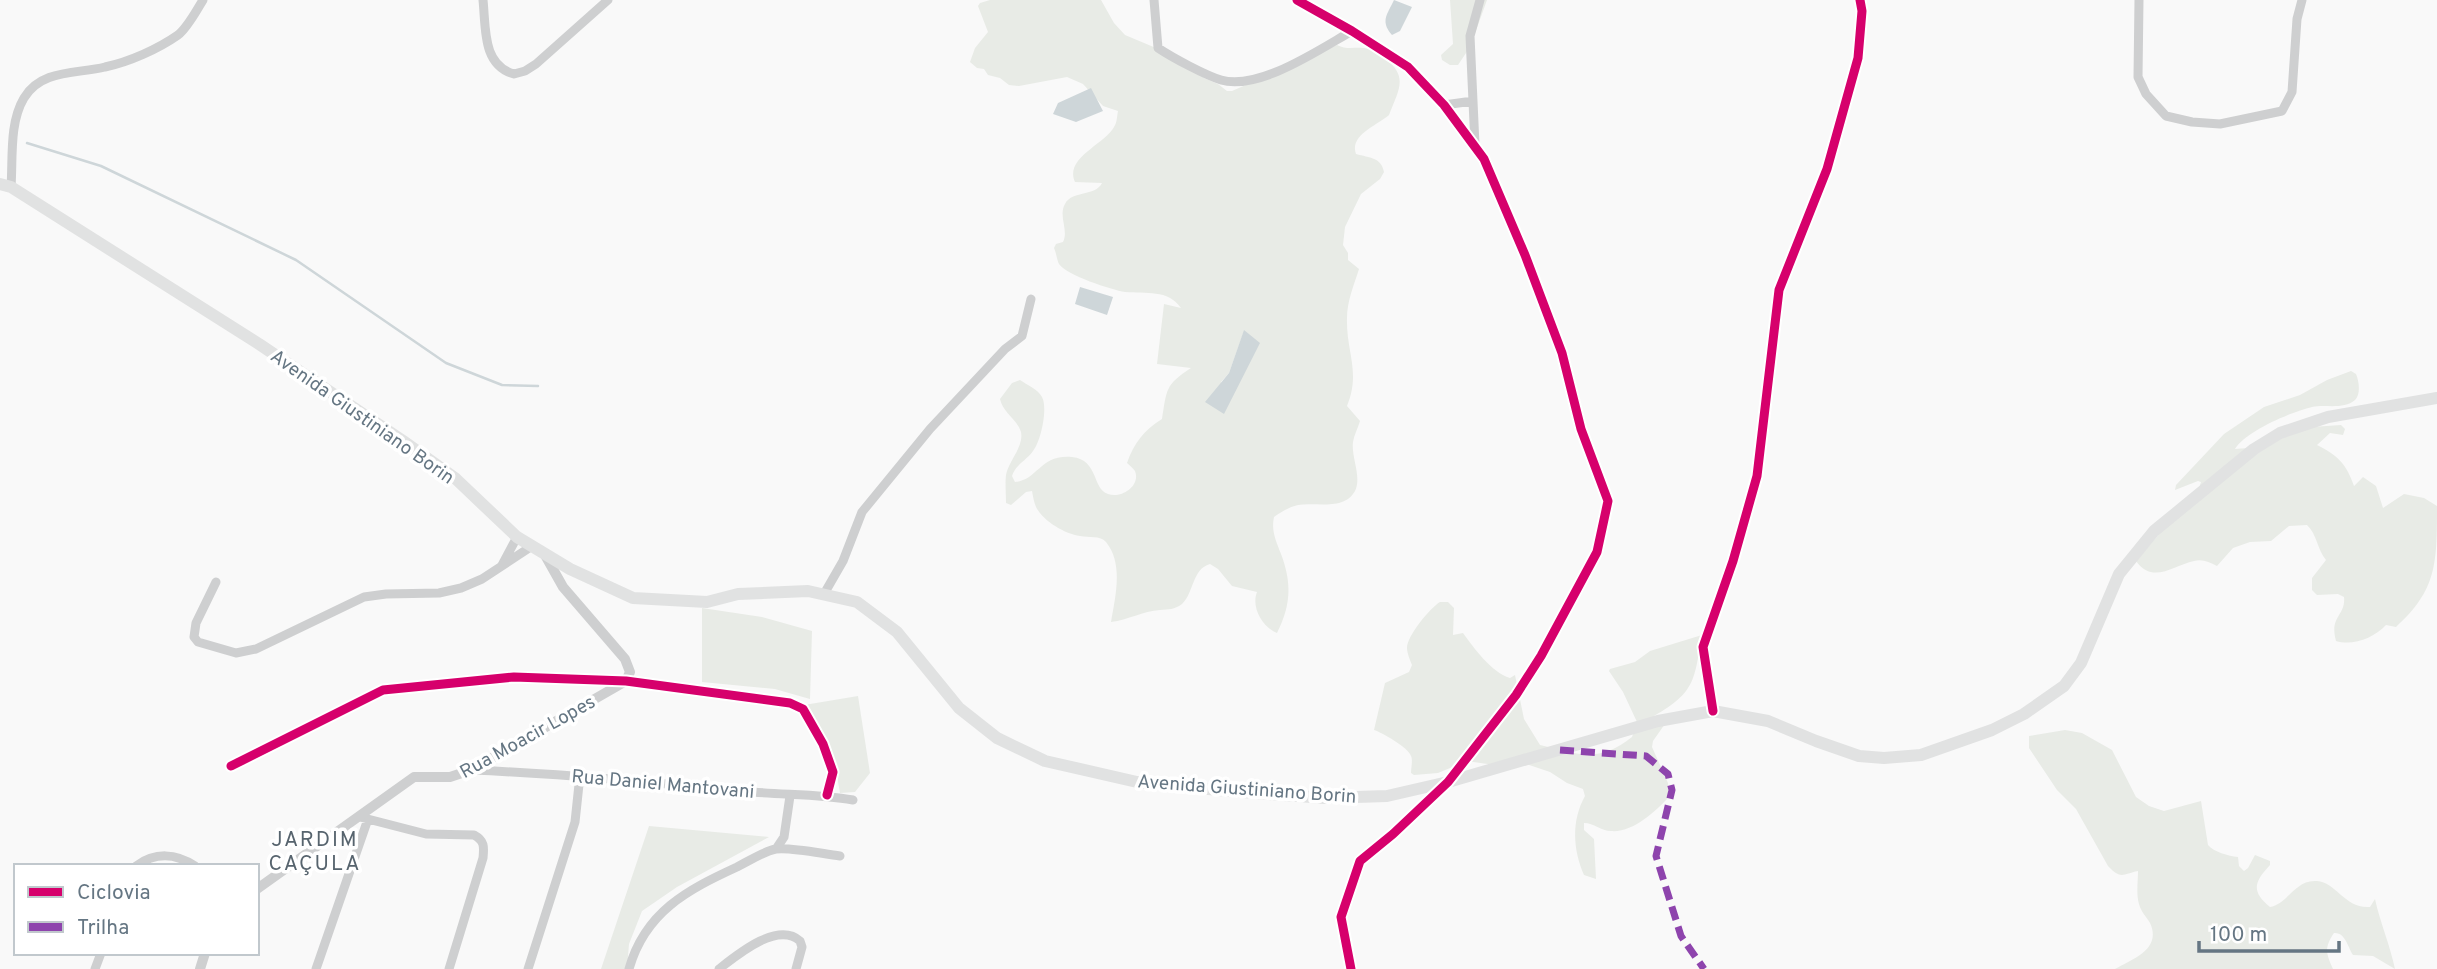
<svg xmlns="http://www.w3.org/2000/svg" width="2437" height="969" viewBox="0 0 2437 969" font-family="Overpass,sans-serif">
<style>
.green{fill:#e8ebe6;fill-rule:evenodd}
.water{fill:#ced6d9}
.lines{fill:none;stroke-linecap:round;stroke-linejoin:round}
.stream{stroke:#ced6d9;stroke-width:2.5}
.minor{stroke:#cecfd0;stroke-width:9}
.tertiary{stroke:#cecfd0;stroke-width:10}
.secondary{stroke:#e1e2e2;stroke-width:12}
.quiet{stroke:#8e44ad;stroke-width:7;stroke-dasharray:14 7;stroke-linecap:butt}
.cycleway-casing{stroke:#fff;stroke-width:13}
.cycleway{stroke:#d6006c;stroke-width:9}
.labels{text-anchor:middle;stroke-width:7;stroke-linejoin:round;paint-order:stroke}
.street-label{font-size:19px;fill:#657683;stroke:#fff}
.neighbourhood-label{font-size:21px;letter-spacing:2px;fill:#57646e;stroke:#fff}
</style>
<rect width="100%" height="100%" fill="#f9f9f9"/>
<path class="green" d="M990,0H1101L1114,23L1125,35L1187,61L1204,78L1218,84L1227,91H1232L1337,45C1347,50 1353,47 1364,48C1371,49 1378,53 1384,58C1409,76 1399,89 1389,115C1378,125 1349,135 1356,154C1370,158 1381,157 1384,172L1380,179L1361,194L1345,227L1343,245L1348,253V260L1359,269C1354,285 1347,301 1347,318C1346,352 1361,372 1347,406L1360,421C1358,428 1354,435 1353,442C1351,457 1362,477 1355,491C1344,511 1315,502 1298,505C1289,507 1281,512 1274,517C1271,531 1276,541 1281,554C1292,583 1291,605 1277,633C1262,627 1251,607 1257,592L1232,586L1218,569L1210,564C1192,569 1194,593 1182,604C1174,610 1169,609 1160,610C1143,611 1128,620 1111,622C1115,598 1124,564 1106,542C1100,535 1089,538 1080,536C1065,534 1043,521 1036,507C1034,502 1033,497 1032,491L1026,492L1011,505L1006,503C1006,494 1005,483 1006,475C1009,460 1024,447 1021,432C1017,419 1003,413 1000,399L1012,383L1020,380C1027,385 1038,389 1042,397C1048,408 1041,441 1033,451C1026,461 1016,464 1012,476L1015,482C1038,480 1040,454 1072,457C1099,460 1092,489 1108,494C1121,499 1141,486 1135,471C1133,468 1130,466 1127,463C1134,443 1144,430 1162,419C1167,389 1165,385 1191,368L1157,364L1164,304L1181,308C1168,289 1146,294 1125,292C1112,290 1066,275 1059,264C1057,260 1056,252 1054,248L1056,244L1063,242C1069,230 1058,216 1065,204C1072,190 1095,197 1102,183L1075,182C1064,158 1105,144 1114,127C1117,123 1117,116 1118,111L1103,106L1083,84L1067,77L1019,86L1009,85L1000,78L988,75L984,69L977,68L970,62L975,48L988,32L978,6L980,3ZM1244,331L1223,414L1221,382L1229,373Z
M1450,0H1487L1470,47L1458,65H1450L1442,60L1441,55L1453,44Z
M2351,371L2356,374C2359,381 2361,394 2355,400C2344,410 2325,404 2312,407C2291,412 2246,431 2235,449L2248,448L2283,429L2341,425L2345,429L2343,435L2330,433L2317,445C2339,456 2346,464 2354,486L2363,477L2376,486L2383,508L2404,494L2424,498L2437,506C2437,563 2437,590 2396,627L2386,625C2374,638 2353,646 2336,641C2329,616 2346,616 2344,597L2338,594L2317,595L2312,590V578L2326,560C2317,549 2317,534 2307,525L2289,526L2271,541L2250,542L2233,548L2217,566C2209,562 2203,559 2194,561C2174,565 2153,585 2136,561L2199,488L2201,482L2198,481L2175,490L2176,485L2224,434L2264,407L2300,395L2327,380Z
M1440,602H1448L1454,608L1453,635L1463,633C1474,648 1491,672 1510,678L1515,675L1524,719L1540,745C1579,754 1598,764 1632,737L1637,722L1623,692L1609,671L1610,669L1635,662L1650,651L1702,635C1694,680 1696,692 1654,716L1667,721L1653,741L1652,747L1668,783V798C1655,812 1632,833 1611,831C1601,831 1594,823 1584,823V830L1594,839L1596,879L1584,875C1573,850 1571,821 1585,796L1583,789L1567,783L1550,772L1523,763L1501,766L1467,761L1438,773L1414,775L1411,773C1411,768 1413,760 1411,756C1409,748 1381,732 1374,730L1385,683L1409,672L1412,665C1410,660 1407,653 1407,648C1407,636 1430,608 1440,602Z
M702,608L762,617L812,631L810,699L775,689L702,682Z
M858,696L870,773L855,792L840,793L835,765L823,735L804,705Z
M2065,730L2082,733L2112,750L2136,797L2149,806L2164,811L2201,801L2208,845C2214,852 2228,856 2238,857L2239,866L2244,871L2248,868L2255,855L2270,861V865C2255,881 2250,891 2270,907C2288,904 2295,879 2317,881C2336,882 2345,909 2370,907L2375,899C2380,922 2390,945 2395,969L2373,956L2353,955C2348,947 2345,932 2334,933C2324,948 2326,953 2333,969H2115C2133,959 2162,949 2150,923C2146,916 2141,912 2139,904C2136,894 2138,882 2138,871C2123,874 2121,880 2108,866L2076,809L2057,790L2029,748V736Z
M649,826L769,837L677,887L642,911L629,944L627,969H601Z"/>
<path class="water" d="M1394,0L1412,7L1400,31L1392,35C1380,21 1387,15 1394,0Z
M1091,88L1103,111L1076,122L1053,114L1058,103Z
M1080,287L1113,297L1107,315L1075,304Z
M1244,330L1260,343L1224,414L1205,402L1229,373Z"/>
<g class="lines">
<path class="stream" d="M27,143L101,166L296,260L446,363L502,385L538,386"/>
<path class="minor" d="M483,0C486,28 482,65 514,74L525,71L536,64L608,0
M1154,0L1158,48C1173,58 1205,75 1221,80C1259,91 1320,49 1352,31
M1297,0L1352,31L1408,67L1444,105L1484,159L1525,255L1562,353L1581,429L1608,501L1597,552L1541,656L1516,695L1448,782
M2139,0L2138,77L2146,94L2166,116L2192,122L2220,124L2282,111L2292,92L2297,19L2302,0
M1444,105L1473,101
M1475,145L1470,36L1480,0
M11,187C13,159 9,123 24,98C41,69 77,74 105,67C129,62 158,49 178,35C188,27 196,11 203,0
M502,565L517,537
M216,582L196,623L194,637L198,642L236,653L256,649L364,597L386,594L439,593L461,588L482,579L532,546
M824,594L843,561L862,512L930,429L1005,349L1022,336L1031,299
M231,766L383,690L514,677L626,681L790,703L803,709L823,744L833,772L827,795
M472,770C566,774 659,783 753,792C786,795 820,794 853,800
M360,817L426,834L474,835C485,841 484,847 483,858L449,969
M776,849L784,837L790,796
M136,866C155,852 176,853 195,866
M95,969L101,953
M316,969L368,819
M528,969L575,822L580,775
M629,969C645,912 687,890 737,867C749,861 764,851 776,849C792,847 823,854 840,856
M719,969C738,954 778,921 800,941L802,947L796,969"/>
<path class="tertiary" d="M1713,711L1703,647L1733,561L1757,476L1779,290L1827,169L1858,58L1862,11L1860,0
M257,889L414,777H450L471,770L626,681L630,672L625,659L563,587L545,555
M200,969L205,953
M1351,969L1341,917L1360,861L1393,834L1448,782"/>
<path class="secondary" d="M0,184L11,187L259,344L403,441L456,479L517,537L570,569L633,598L707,602L738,594L808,591L857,602L897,632L959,708L997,738L1045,761L1137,782L1229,791L1325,798L1387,796L1448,782L1658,721L1713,711L1768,721L1816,741L1859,756L1884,758L1921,755L1992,730L2024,714L2064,686L2081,663L2119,574L2154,531L2254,449L2280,433L2328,417L2437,398"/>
<path class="quiet" d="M1560,750L1646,756L1668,774L1672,790L1656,856L1681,936L1704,969"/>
<defs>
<path id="cycleway" d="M1297,0L1352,31L1408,67L1444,105L1484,159L1525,255L1562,353L1581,429L1608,501L1597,552L1541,656L1516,695L1448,782L1393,834L1360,861L1341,917L1351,969
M1713,711L1703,647L1733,561L1757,476L1779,290L1827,169L1858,58L1862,11L1860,0
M231,766L383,690L514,677L626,681L790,703L803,709L823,744L833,772L827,795"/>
</defs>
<use href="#cycleway" class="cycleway-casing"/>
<use href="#cycleway" class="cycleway"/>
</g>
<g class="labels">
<g class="street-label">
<text transform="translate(363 416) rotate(35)" y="7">Avenida Giustiniano Borin</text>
<text transform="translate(527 736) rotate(-29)" y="7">Rua Moacir Lopes</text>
<text transform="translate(663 783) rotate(5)" y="7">Rua Daniel Mantovani</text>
<text transform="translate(1247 788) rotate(4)" y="7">Avenida Giustiniano Borin</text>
</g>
<g class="neighbourhood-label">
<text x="315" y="846">JARDIM<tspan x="315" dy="24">CAÇULA</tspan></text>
</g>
</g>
<rect x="14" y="864" width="245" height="91" fill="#ffffff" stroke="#c1c8cd" stroke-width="2"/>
<rect x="28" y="887" width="35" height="10" fill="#d6006c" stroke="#c1c8cd" stroke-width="2"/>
<text x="77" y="899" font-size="21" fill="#657683">Ciclovia</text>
<rect x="28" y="922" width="35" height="10" fill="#8e44ad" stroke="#c1c8cd" stroke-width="2"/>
<text x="77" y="934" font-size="21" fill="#657683">Trilha</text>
<path d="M2199 941v10h140v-10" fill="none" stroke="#657683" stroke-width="3.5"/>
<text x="2210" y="941" font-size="21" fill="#657683" stroke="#ffffff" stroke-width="5" paint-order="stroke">100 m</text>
</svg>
